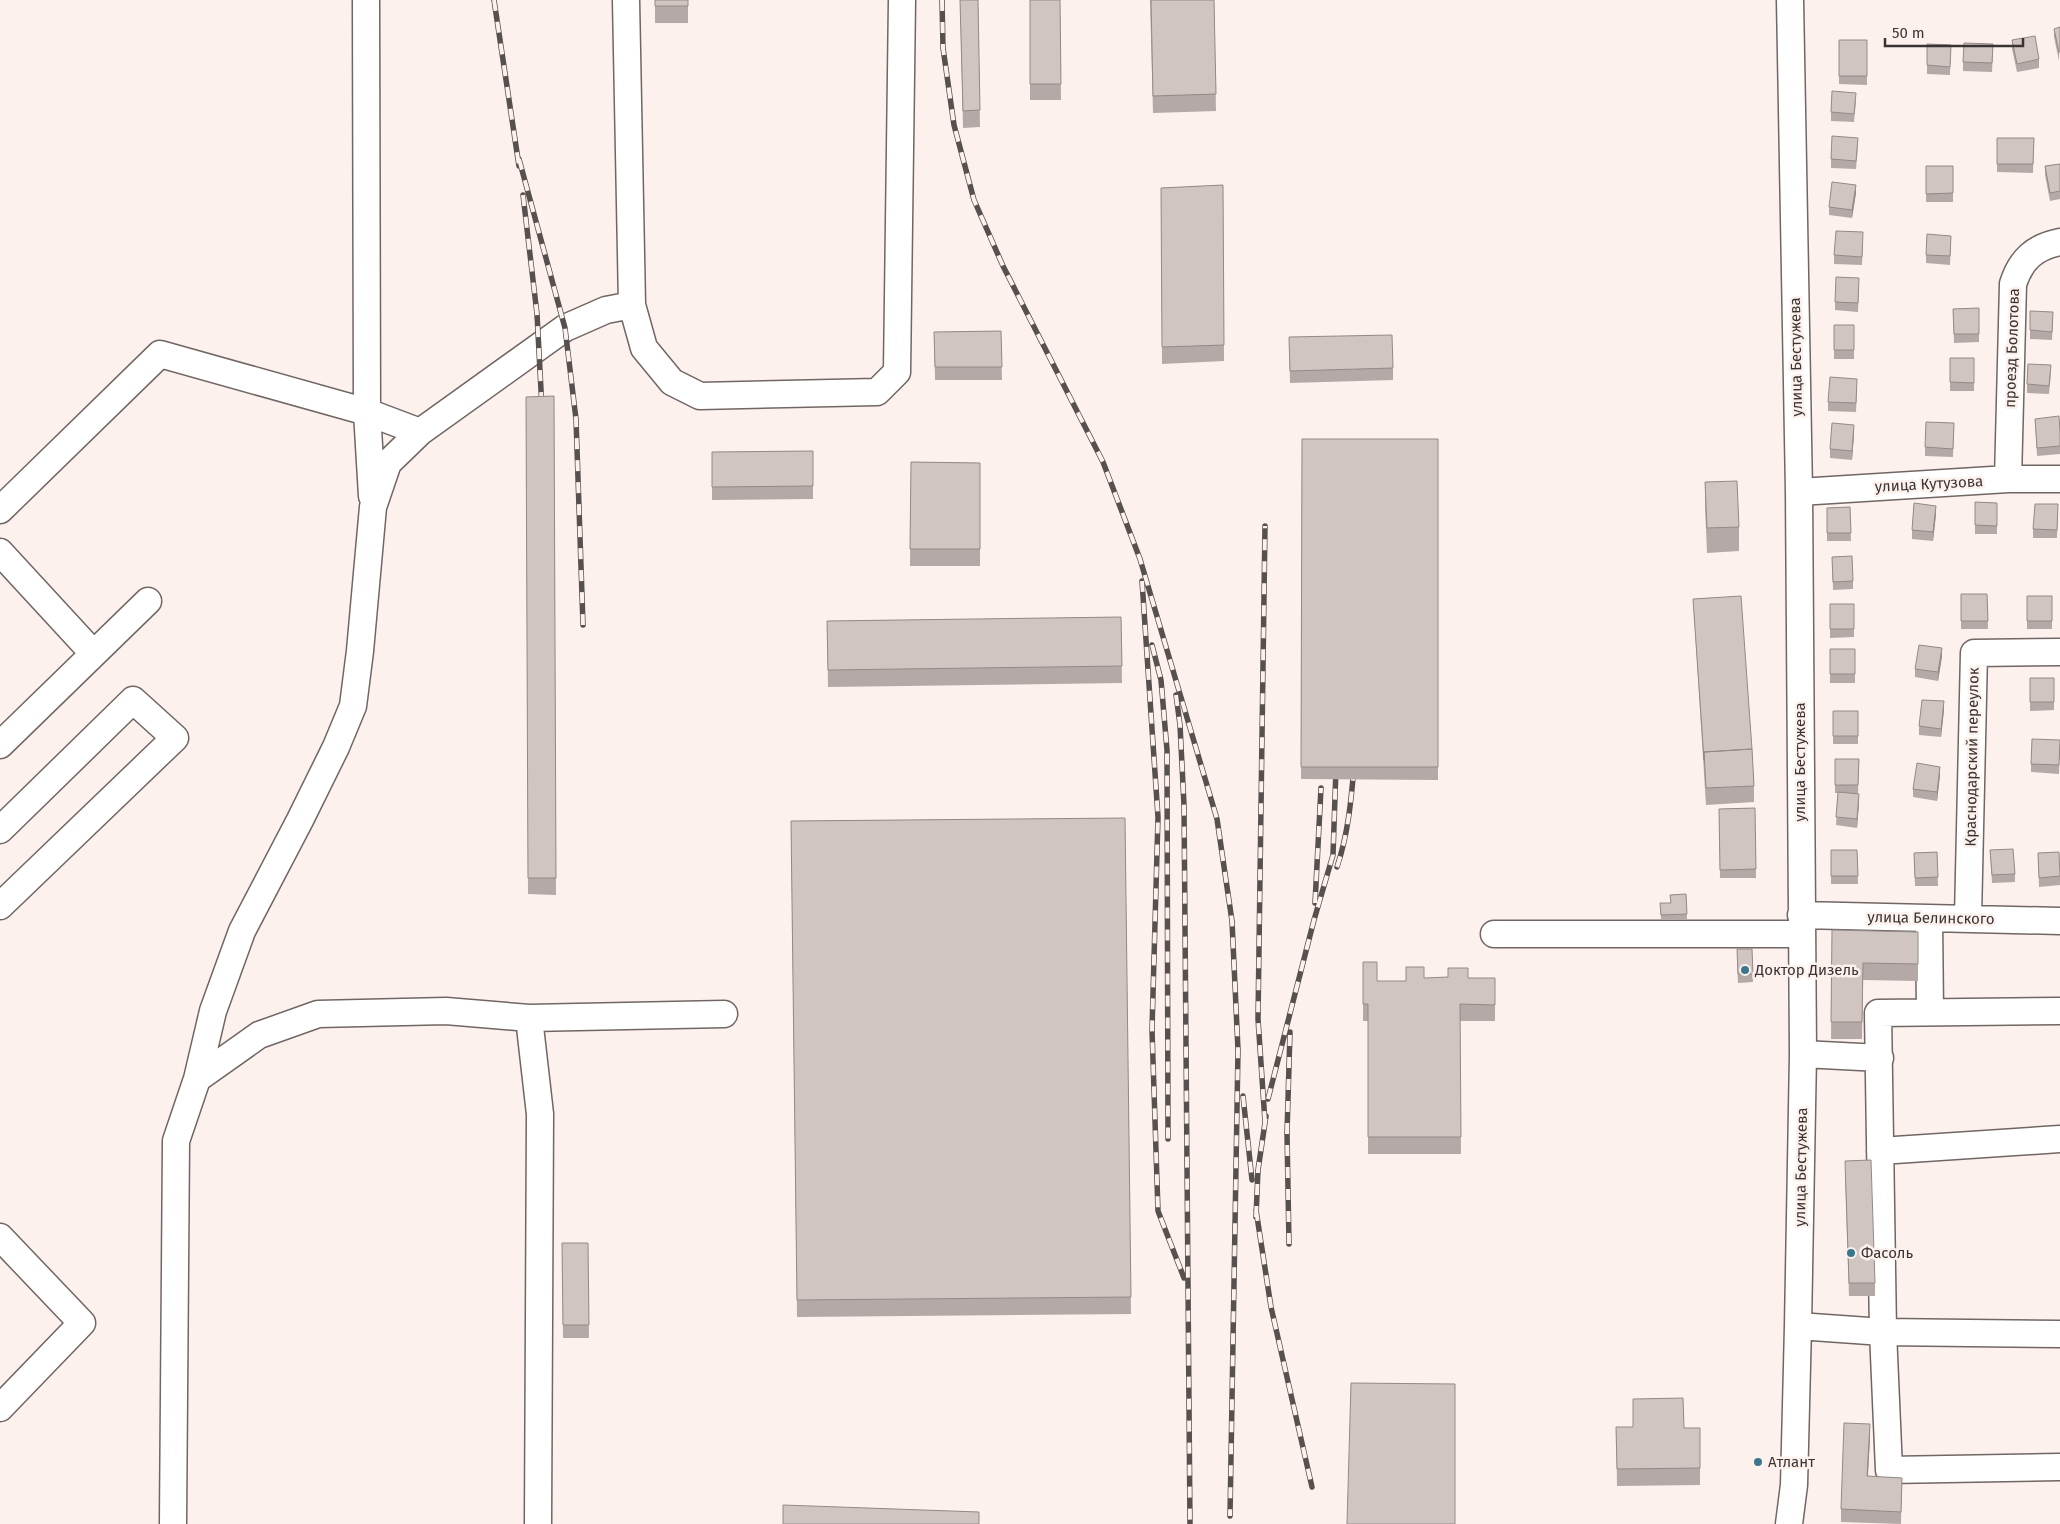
<svg xmlns="http://www.w3.org/2000/svg" width="2060" height="1524" viewBox="0 0 2060 1524" font-family="'Fira Sans',sans-serif">
<style>
.lines{fill:none;stroke-linecap:round;stroke-linejoin:round}
.minor-casing{stroke:#706663;stroke-width:29}
.minor{stroke:#fff;stroke-width:26}
.rail-casing{stroke:#56504e;stroke-width:5.5}
.rail{stroke:#fdf1ed;stroke-width:4;stroke-dasharray:11;stroke-linecap:butt}
.wall{fill:#b4a9a7}
.shaded-wall{fill:#928a88}
.building{fill:#d1c5c2;stroke:#928a88}
.poi-dot{fill:#3a778d;stroke:#fdf1ed;stroke-width:2}
.labels{text-anchor:middle;stroke-width:5;stroke-linejoin:round;paint-order:stroke}
.street-label{font-size:15px;fill:#393433;stroke:#fdf1ed}
.poi-label{font-size:15px;fill:#393433;stroke:#fdf1ed;text-anchor:start}
</style>
<rect width="100%" height="100%" fill="#fdf1ed"/>
<g class="lines">
<defs>
<path id="minor" d="M366,0L367,412L372,496
M626,0L632,305L644,348L672,382L700,396L877,392L897,372L902,0
M2008,479L2013,284C2021,259 2035,247 2060,242
M1799,492L2008,479H2060
M0,510L160,354L367,412L420,432
M0,552L93,653
M0,745L148,601
M0,830L133,700L175,738L0,906
M1801,915L2060,921
M1968,917L1974,653L2060,652
M1929,919L1930,1012
M1494,934H1801
M2060,1011L1878,1013L1883,1332L1889,1470L2060,1467
M529,1018L540,1114L538,1524
M1803,1054L1880,1058
M197,1079L213,1011L242,931L300,820L336,747L353,706L360,651L373,507L388,463L420,432L565,328L606,310L632,305
M1880,1151L2060,1139
M0,1237L82,1323L0,1408
M1798,1326L1883,1332L2060,1334
M173,1524L176,1141L197,1079L259,1035L318,1014L446,1011L529,1018L724,1014
M1789,1524L1794,1485L1798,1326L1803,1054L1799,492L1790,0"/>
</defs>
<use href="#minor" class="minor-casing"/>
<use href="#minor" class="minor"/>
<defs>
<path id="rail" d="M494,0L519,166
M942,0L943,48L954,125L974,200L1003,266L1103,462L1140,559L1217,819L1232,921L1238,1050L1230,1516
M519,159L565,328L576,419L583,625
M523,195L537,314L542,409
M1142,581L1158,817L1152,1030L1158,1211L1184,1278
M1152,645L1161,680L1167,750L1168,1139
M1176,695L1180,725L1184,805L1190,1524
M1337,867C1348,834 1351,802 1354,767
M1315,903L1321,788
M1243,1096L1252,1180
M1268,1099L1314,920L1333,855L1336,768
M1265,1122L1258,1019L1265,526
M1256,1210L1271,1307L1312,1487
M1256,1217L1258,1170L1266,1116
M1289,1244L1287,1133L1290,1032"/>
</defs>
<use href="#rail" class="rail-casing"/>
<use href="#rail" class="rail"/>
</g>
<path class="wall" d="M655,0H688V23H655Z
M960,0H978L980,127L963,128Z
M1030,0H1060L1061,100H1030Z
M1150,0H1214L1216,111L1153,113Z
M2060,27L2059,61L2054,37V29Z
M1839,40H1867V85L1839,84Z
M2012,40L2039,59V68L2017,72L2012,49Z
M1927,44L1951,45L1950,75L1927,74Z
M1993,53L1992,72L1963,71V62Z
M1856,101L1854,122L1831,121V112Z
M1997,138H2034L2033,173L1997,172Z
M1858,146L1856,169L1831,168V159Z
M2060,164V199L2050,201L2045,175V166Z
M1926,166H1953V202H1926Z
M1223,185L1224,361L1162,364L1161,188Z
M1856,193L1852,218L1829,215V207Z
M1863,241L1862,265L1834,264V255Z
M1951,244L1950,265L1926,263V255Z
M1859,287L1858,312L1835,310V302Z
M1979,308V342L1954,343L1953,309Z
M2053,320L2052,340L2030,339V330Z
M1834,325H1854V359H1834Z
M1001,331L1002,380H935L934,332Z
M1289,337L1393,368V380L1290,383Z
M1950,358H1974V391H1950Z
M2051,373L2049,394L2027,393V384Z
M1857,387L1856,412L1828,411V402Z
M554,396L556,895L528,894L526,397Z
M2035,419L2060,432V454L2037,456Z
M1954,423L1953,457L1925,456V447Z
M1854,434L1852,460L1830,458V449Z
M1302,439H1438V780L1301,779Z
M813,451V499L712,500V452Z
M911,462L980,463V566H910Z
M1705,482L1739,527V551L1707,553L1705,507Z
M1975,502L1997,503V534H1975Z
M1850,507L1851,541H1827V508Z
M2058,512L2057,538H2033V529Z
M1936,514L1933,541L1912,539V530Z
M1832,557L1853,581V589L1833,590Z
M1961,594H1987L1988,629H1961Z
M2027,596H2052V629H2027Z
M1693,599L1752,749L1754,786V802L1706,805Z
M1830,604H1854V637L1830,638Z
M1121,617L1122,683L828,687L827,621Z
M1830,649H1855V683H1830Z
M1942,656L1938,681L1915,677V669Z
M2030,678H2054V710L2030,711Z
M1944,710L1941,737L1919,735V726Z
M1833,711H1858V744H1833Z
M2060,740L2059,774L2031,772V764Z
M1835,759H1859L1858,794H1853L1859,803L1857,828L1836,825L1838,793H1835Z
M1940,775L1937,801L1913,797V789Z
M1755,808L1756,878H1720L1719,809Z
M1125,818L1131,1314L797,1317L791,821Z
M1831,850H1857L1858,884H1831Z
M1990,850L2015,874V882L1992,883Z
M1937,852L1938,886H1915L1914,853Z
M2038,853L2060,876V885L2039,887Z
M1686,894L1687,919H1661L1660,903H1670Z
M1832,930L1918,932V981L1863,980L1862,1039H1831Z
M1737,958L1753,974V982L1738,983Z
M1363,962L1377,981H1406L1468,978H1495V1021H1460L1461,1154H1368V1021H1363Z
M1845,1174L1875,1283V1296H1849Z
M562,1243H588L589,1338H563Z
M1616,1427L1700,1428V1485L1617,1486Z
M1870,1437L1868,1476L1902,1478L1901,1524L1841,1522V1509Z"/>
<path class="shaded-wall" d="M1856,185V193L1852,218V210Z
M1854,425V434L1852,460V451Z
M1936,506V514L1933,541V532Z
M1942,648V656L1938,681V672Z
M1944,701V710L1941,737V729Z
M1940,767V775L1937,801V792Z
M1859,794V803L1857,828V819Z
M1870,1424V1437L1867,1489V1476Z"/>
<path class="building" d="M655,0H688V6H655Z
M960,0H978L980,110L963,111Z
M1030,0H1060L1061,84H1030Z
M1151,0H1214L1216,94L1153,96Z
M2060,27V52H2059L2054,29Z
M2035,36L2039,59L2017,64L2012,40Z
M1839,40H1867V76H1839Z
M1964,43L1993,44L1992,63L1963,62Z
M1927,44L1951,45L1950,67L1927,65Z
M1832,91L1856,93L1854,114L1831,112Z
M1832,136L1858,138L1856,161L1831,159Z
M1997,138H2034L2033,164H1997Z
M2060,164V191L2050,193L2045,166Z
M1926,166H1953V193L1926,194Z
M1832,182L1856,185L1852,210L1829,207Z
M1223,185L1224,345L1162,347L1161,188Z
M1836,231L1863,232L1862,257L1834,255Z
M1927,234L1951,236L1950,256L1926,255Z
M1836,277L1859,278L1858,303L1835,302Z
M1979,308V334H1954L1953,309Z
M2030,311L2053,312L2052,332L2030,330Z
M1834,325H1854V350H1834Z
M1001,331L1002,367H935L934,332Z
M1392,335L1393,368L1290,371L1289,337Z
M1950,358H1974V383L1950,382Z
M2028,364L2051,365L2049,386L2027,384Z
M1830,377L1857,379L1856,403L1828,402Z
M554,396L556,878H528L526,397Z
M2059,416L2060,432V446L2037,448L2035,419Z
M1926,422L1954,423L1953,449L1925,447Z
M1832,423L1854,425L1852,451L1830,449Z
M1302,439H1438V767H1301Z
M813,451V486L712,487V452Z
M911,462L980,463V549H910Z
M1737,481L1739,527L1707,528L1705,482Z
M1975,502L1997,503V526L1975,525Z
M1914,503L1936,506L1933,532L1912,530Z
M2035,504H2058L2057,530L2033,529Z
M1850,507L1851,533H1827V508Z
M1852,556L1853,581L1833,582L1832,557Z
M1961,594H1987L1988,621H1961Z
M1741,596L1752,749L1704,752V760L1693,599Z
M2027,596H2052V621H2027Z
M1830,604H1854V629H1830Z
M1121,617L1122,666L828,670L827,621Z
M1919,645L1942,648L1938,672L1915,669Z
M1830,649H1855V674H1830Z
M2030,678H2054V702H2030Z
M1922,700L1944,701L1941,729L1919,726Z
M1833,711H1858V736H1833Z
M2032,739L2060,740L2059,765L2031,764Z
M1752,749L1754,786L1706,788L1704,752Z
M1835,759H1859L1858,785H1835Z
M1917,763L1940,767L1937,792L1913,789Z
M1838,792L1859,794L1857,819L1836,817Z
M1755,808L1756,869L1720,870L1719,809Z
M1125,818L1131,1297L797,1300L791,821Z
M2013,849L2015,874L1992,875L1990,850Z
M1831,850H1857L1858,876H1831Z
M1937,852L1938,877L1915,878L1914,853Z
M2059,852L2060,876L2039,878L2038,853Z
M1686,894L1687,914L1661,915L1660,903H1671L1670,895Z
M1832,930L1918,932V964L1863,963L1862,1022H1831Z
M1737,949H1752L1753,974H1738Z
M1363,962H1377V981H1406V967H1424V978L1448,977V968H1468V978H1495V1005L1460,1004L1461,1137H1368V1004H1363Z
M1871,1160L1875,1283H1849L1845,1161Z
M562,1243H588L589,1325H563Z
M1351,1383L1455,1384V1524H1347Z
M1683,1398L1684,1428H1700V1468L1617,1469L1616,1427H1633V1399Z
M1844,1423L1870,1424L1867,1476L1902,1478L1901,1512L1841,1509Z
M783,1505L979,1512V1524H783Z"/>
<g class="poi-dot">
<circle cx="1745" cy="970" r="5"/>
<circle cx="1851" cy="1253" r="5"/>
<circle cx="1758" cy="1462" r="5"/>
</g>
<g class="labels">
<g class="street-label">
<text transform="translate(2012 348) rotate(-88)" y="5">проезд Болотова</text>
<text transform="translate(1796 357) rotate(-91)" y="5">улица Бестужева</text>
<text transform="translate(1929 484) rotate(-3)" y="5">улица Кутузова</text>
<text transform="translate(1972 757) rotate(-89)" y="5">Краснодарский переулок</text>
<text transform="translate(1800 762) rotate(-90)" y="5">улица Бестужева</text>
<text transform="translate(1931 918) rotate(1)" y="5">улица Белинского</text>
<text transform="translate(1801 1167) rotate(-89)" y="5">улица Бестужева</text>
</g>
<g class="poi-label">
<text x="1755" y="975">Доктор Дизель</text>
<text x="1861" y="1258">Фасоль</text>
<text x="1768" y="1467">Атлант</text>
</g>
</g>
<path d="M1885 38v8h138v-8" fill="none" stroke="#393433" stroke-width="2.5"/>
<text x="1892" y="38" font-size="15" fill="#393433" stroke="#fdf1ed" stroke-width="4" paint-order="stroke">50 m</text>
</svg>
